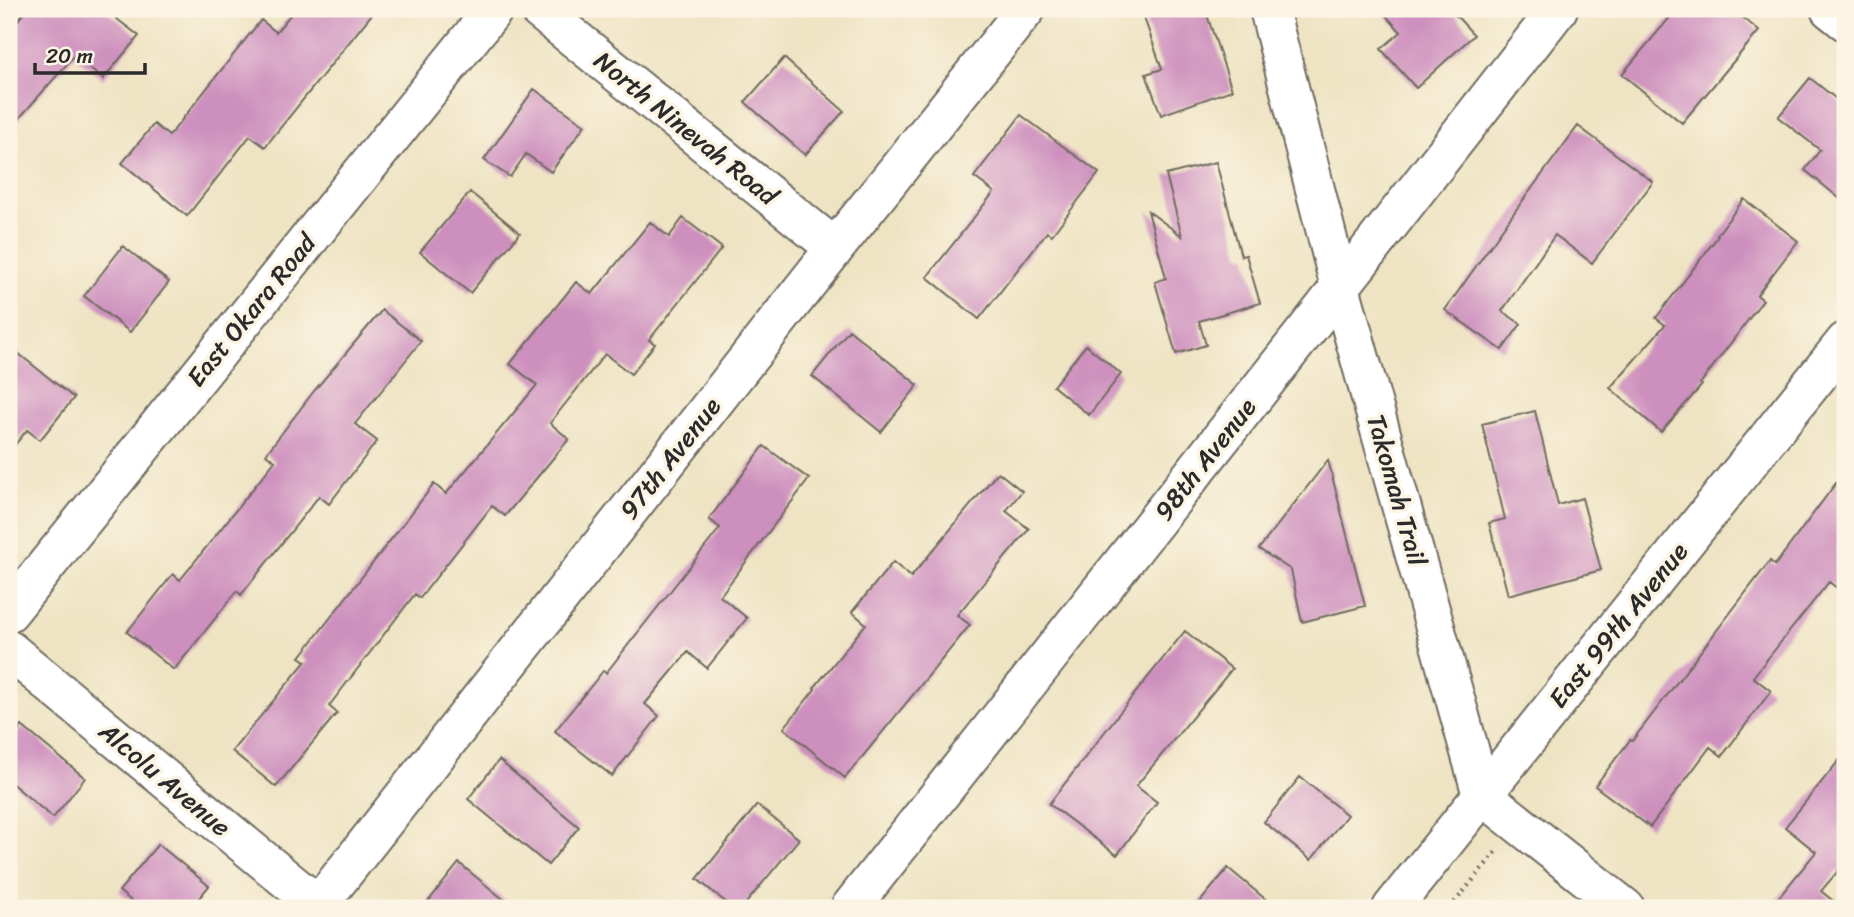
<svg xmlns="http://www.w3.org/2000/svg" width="1854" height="917" viewBox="0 0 1854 917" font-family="Sriracha,sans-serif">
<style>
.building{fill:#cd8fbe}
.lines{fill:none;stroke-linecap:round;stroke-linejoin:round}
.minor-casing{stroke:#6f6b60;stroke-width:42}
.path{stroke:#6f6b60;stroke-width:4.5;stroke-dasharray:2 5;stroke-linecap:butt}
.minor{stroke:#fff;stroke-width:38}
.labels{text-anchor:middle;stroke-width:7;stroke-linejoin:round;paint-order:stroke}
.street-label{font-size:26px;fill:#2b2b2b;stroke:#fcf5e5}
</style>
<rect width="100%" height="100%" fill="#fcf5e5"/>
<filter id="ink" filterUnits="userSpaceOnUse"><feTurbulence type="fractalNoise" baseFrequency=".0143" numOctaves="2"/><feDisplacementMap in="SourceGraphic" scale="14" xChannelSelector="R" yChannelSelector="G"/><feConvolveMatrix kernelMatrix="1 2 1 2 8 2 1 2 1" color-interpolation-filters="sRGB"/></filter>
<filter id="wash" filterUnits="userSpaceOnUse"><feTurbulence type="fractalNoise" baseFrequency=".00686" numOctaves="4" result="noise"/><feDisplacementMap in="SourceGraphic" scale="28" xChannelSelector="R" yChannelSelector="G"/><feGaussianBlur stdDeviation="1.57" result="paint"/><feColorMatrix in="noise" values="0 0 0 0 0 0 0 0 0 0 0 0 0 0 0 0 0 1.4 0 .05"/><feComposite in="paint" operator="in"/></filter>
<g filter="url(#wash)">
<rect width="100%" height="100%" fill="#eee3c2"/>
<g id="blocks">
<path class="building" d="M27,9H104L139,36L103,79L74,56L9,130V31Z
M295,9H376L265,147L250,136L187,216L122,163L154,124L169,136L261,20L276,32Z
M1141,9H1205L1232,90L1161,115L1146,74L1162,69Z
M1380,9H1450L1474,35L1416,88L1381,49L1401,32Z
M1677,9H1733L1759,31L1682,123L1622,74Z
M784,58L844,111L805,155L745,102Z
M1810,78L1845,106V203L1805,170L1820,150L1778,117Z
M534,89L585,125L551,172L526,154L510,177L484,160Z
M1021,115L1099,173L1052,235L1047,232L979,319L927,277L994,192L974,177Z
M1578,126L1653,182L1592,263L1555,235L1502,311L1521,324L1502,350L1445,310L1518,207Z
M1216,162L1241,256L1246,255L1260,303L1199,321L1206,345L1176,354L1155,282L1166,278L1148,211L1182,236L1166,175Z
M470,192L520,233L470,293L420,252Z
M1744,199L1798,241L1757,295L1763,300L1700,384L1702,385L1661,432L1610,388L1665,325L1656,318L1718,236L1717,235Z
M683,218L722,248L649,340L655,344L631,374L605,354L550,423L569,439L505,516L492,506L420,598L415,594L329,706L337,713L276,787L232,751L306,661L300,657L434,484L446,494L537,385L510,364L576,282L592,294L650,222L669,237Z
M123,246L169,282L130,332L84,296Z
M382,310L421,341L355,424L377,441L329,504L319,496L241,595L237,591L174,670L127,632L173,574L180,580L275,461L266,454L314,391Z
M849,330L918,385L881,432L812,376Z
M1086,345L1121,374L1089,415L1053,386Z
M9,346L74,398L40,440L27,430L9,452Z
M1535,411L1558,505L1582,498L1601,570L1508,595L1489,523L1505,519L1482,424Z
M764,446L809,479L720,596L747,618L707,668L688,652L645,704L659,716L612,776L555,731L603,671L606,673L720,528L709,519Z
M1328,460L1365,606L1302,622L1291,570L1259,549Z
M1845,471V594L1829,582L1753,677L1771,691L1722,756L1710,747L1650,827L1595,786L1630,740L1632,741L1770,561L1775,565Z
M998,472L1022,491L1006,511L1029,529L957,615L970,625L845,778L784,728L815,689L814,688L866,624L852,612L893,562L911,577Z
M1185,631L1232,669L1136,786L1157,802L1117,855L1049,804L1117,716Z
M22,726L85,778L53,818L9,781V742Z
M1845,753V876L1838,871L1821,891L1842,908H1770L1816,852L1785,827Z
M499,760L579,827L548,865L468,799Z
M1300,777L1347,815L1311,860L1264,822Z
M757,805L799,839L742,908H733L697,879Z
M158,844L209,886L191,908H140L119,891Z
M459,863L514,908H423Z
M1228,868L1276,908H1195Z"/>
</g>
</g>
<g filter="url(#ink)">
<use href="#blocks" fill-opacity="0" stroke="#6f6b60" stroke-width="2"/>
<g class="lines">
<defs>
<path id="minor" d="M538,9L835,248
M1269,9L1340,287L1482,795L1625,908
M1830,9L1845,21
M9,612L494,9
M9,650L321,908
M316,908L835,248L1026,9
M850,908L1320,313L1558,9
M1392,908L1845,342"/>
</defs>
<use href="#minor" class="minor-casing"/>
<path class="path" d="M1450,908L1496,852"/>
<use href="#minor" class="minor"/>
</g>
</g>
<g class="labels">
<g class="street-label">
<text transform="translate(686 128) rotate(39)" y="9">North Ninevah Road</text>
<text transform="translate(251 310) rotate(-51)" y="9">East Okara Road</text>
<text transform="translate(670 458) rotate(-52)" y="9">97th Avenue</text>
<text transform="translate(1205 459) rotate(-52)" y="9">98th Avenue</text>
<text transform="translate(1397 490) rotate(74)" y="9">Takomah Trail</text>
<text transform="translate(1618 625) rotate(-51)" y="9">East 99th Avenue</text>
<text transform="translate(165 779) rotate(40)" y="9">Alcolu Avenue</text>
</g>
</g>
<rect width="1854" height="917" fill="none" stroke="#fcf5e5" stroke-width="35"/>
<path d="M35 63v10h110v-10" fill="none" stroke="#2b2b2b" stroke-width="3.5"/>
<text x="46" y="63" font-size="21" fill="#2b2b2b" stroke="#fcf5e5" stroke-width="5" paint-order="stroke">20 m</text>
</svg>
